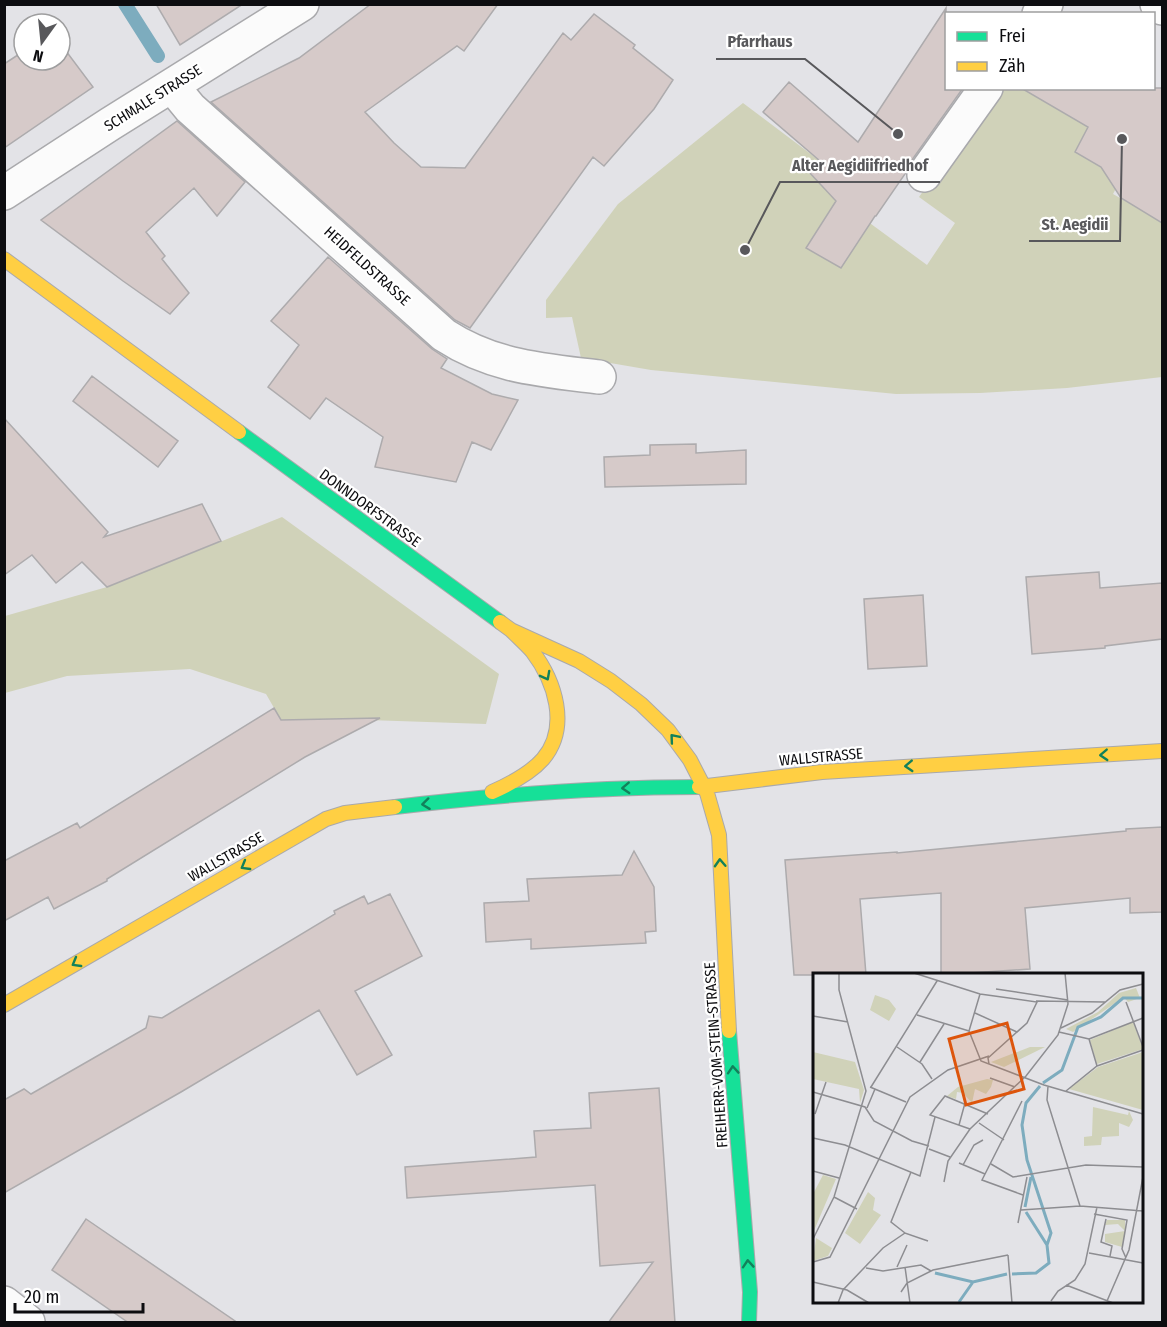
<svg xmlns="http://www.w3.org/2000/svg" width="1167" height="1327" viewBox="0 0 1167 1327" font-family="'Fira Sans Condensed',sans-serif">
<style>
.green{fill:#d0d2b9}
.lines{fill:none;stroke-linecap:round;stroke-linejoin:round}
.stream{stroke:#7dacbe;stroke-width:14}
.building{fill:#d6cac9;stroke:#adabad;stroke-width:1.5}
.street-casing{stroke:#a9a9ac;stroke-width:36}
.fast-casing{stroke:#a9a9ac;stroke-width:16}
.slow-casing{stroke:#a9a9ac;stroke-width:16}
.street{stroke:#fbfbfb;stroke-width:33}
.fast{stroke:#16e098;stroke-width:14}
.slow{stroke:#ffcf43;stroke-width:14}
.oneway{stroke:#12815b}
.labels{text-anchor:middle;stroke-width:4.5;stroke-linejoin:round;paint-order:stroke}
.street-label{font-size:15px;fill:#0d0d10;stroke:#fff}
.inset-river{fill:none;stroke:#7dacbe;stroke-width:3}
.inset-road{fill:none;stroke:#8d8d91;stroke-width:1.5}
.view{fill:#dd550c;fill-opacity:0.15;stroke:#dd550c;stroke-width:3}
.inset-edge{fill:none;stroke:#0d0d10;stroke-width:3}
.leader{fill:none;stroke:#58585b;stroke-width:2}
.callout-dot{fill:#58585b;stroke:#fff;stroke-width:2}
.callout-label{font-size:16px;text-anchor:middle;font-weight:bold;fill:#58585b;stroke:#fff;stroke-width:4.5;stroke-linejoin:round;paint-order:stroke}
</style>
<rect width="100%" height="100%" fill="#e3e3e7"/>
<path class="green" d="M995,89H1052L1045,102L1088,127L1101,167L1120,181L1113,194L1129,203L1136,189L1162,204V377L1067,388L980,393L896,394L651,370L581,358L572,317L546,318V300L618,204L743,103L820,161L840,182L867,221L927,265L955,223L919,197Z
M282,517L499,674L486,724L339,719L281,720L266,694L190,669L67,676L5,693V616L107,587Z"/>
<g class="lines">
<path class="stream" d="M125,4L158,56"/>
</g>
<path class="building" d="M156,4H243L180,45Z
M371,4H498L464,51L457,46L365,112L394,143L421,167L465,168L563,33L571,40L594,14L635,45L633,48L673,80L654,109L604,166L593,157L470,328L455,320L211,102L299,58Z
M946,8V88H963L909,164L905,174L876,216H875L841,268L806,248L836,201L809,172L820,161L763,112L789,82L858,142Z
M60,43L93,87L4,148V64L24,51V60H60Z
M1021,88H1162V223L1121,198L1101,167L1075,152L1088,127Z
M177,121L245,182L217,216L194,188L146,232L165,256L162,259L189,293L170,314L123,281L41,220Z
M328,257L432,349L447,359L441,368L492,394L518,400L491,450L472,442L456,482L375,467L383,437L326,398L310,419L268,387L299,345L271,321Z
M92,376L178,441L158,467L73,401Z
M4,418L108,532L104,537L202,504L221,541L107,587L82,562L56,583L32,555L4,575Z
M696,444V453L746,450V484L605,487L604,457L650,455V445Z
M1099,572L1100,588L1162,583V639L1105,646V648L1032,654L1026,577Z
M923,595L927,666L868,669L864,599Z
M274,708L281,720L380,718L305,757L107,879V881L54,909L48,897L4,921V861L77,823L80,828Z
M1162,827V912L1130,913V898L1025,908L1030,969L941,975V893L860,899L866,975H794L785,860L897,852V853L1126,831V829Z
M634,851L654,887L656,931L645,932L646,943L531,949V939L486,942L484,903L529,901L527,879L622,875Z
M390,894L422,956L355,991L392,1055L357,1075L319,1010L181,1092L4,1193V1100L24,1089L31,1094L92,1059L146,1028L149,1016L162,1018L335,914L334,911L364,896L368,904Z
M659,1088L675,1323H608L653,1262L600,1266L595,1185L407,1198L405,1167L536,1157L534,1131L591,1128L589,1093Z
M86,1219L238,1323H129L52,1270Z"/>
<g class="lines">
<defs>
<path id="street" d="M1157,4L1162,8
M1039,14L1046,4
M172,86L190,108L444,335C493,367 542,370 599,377
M924,175L986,88
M4,193L110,124L302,4
M4,1303L28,1322"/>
<path id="fast" d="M239,432L500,622
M395,807C496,795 597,787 699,787
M729,1031L750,1292L749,1322"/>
<path id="slow" d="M4,259L239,432
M500,622L511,630L579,661L611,681L641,704L668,730L690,760L707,793L719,835L729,1031
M699,787L822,772L1162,751
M492,792C510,784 530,774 543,759C570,727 555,681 532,651C526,644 519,638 512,631
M4,1005L326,819L345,813L395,807"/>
</defs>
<use href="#street" class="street-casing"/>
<use href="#fast" class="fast-casing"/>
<use href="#slow" class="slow-casing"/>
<use href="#street" class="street"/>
<use href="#fast" class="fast"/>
<use href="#slow" class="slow"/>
</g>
<defs><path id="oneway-chevron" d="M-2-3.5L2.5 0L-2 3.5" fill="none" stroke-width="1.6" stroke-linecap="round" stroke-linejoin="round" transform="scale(1.5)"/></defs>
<g class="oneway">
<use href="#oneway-chevron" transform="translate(546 676) rotate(62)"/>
<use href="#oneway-chevron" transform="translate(674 738) rotate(-130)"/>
<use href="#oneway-chevron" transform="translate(1104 755) rotate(177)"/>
<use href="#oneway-chevron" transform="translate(909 766) rotate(177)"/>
<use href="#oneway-chevron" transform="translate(626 788) rotate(177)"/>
<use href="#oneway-chevron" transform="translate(426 804) rotate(173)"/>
<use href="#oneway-chevron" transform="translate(720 863) rotate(-93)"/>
<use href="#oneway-chevron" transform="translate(245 866) rotate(150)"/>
<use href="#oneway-chevron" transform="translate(76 963) rotate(150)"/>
<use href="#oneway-chevron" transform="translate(733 1070) rotate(-94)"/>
<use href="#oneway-chevron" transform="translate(748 1264) rotate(-94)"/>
</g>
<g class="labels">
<g class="street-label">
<text transform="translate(153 98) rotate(-32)" y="5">SCHMALE STRASSE</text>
<text transform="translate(367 266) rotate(42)" y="5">HEIDFELDSTRASSE</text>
<text transform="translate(370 508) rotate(36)" y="5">DONNDORFSTRASSE</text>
<text transform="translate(821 757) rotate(-5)" y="5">WALLSTRASSE</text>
<text transform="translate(226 857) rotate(-30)" y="5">WALLSTRASSE</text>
<text transform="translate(716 1055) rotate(-94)" y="5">FREIHERR-VOM-STEIN-STRASSE</text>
</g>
</g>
<g transform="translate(813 973)">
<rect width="330" height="330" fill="#e3e3e7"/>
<path d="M323,15L327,25L315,29L311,24L260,59L253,56L285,39L306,20ZM62,22L76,27L83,36L76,48L57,37ZM320,49L330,76L284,91L277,67ZM217,74H232L191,94L178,89ZM0,79L42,89L51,117L47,130L46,116L0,106ZM330,79V137L256,116L285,94ZM174,106L180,107L178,114L173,121L162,116L159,130L150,120L144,119L143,126L134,123L145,114ZM280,134L315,142L316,138L320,147L316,154L306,150V163L289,164L288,172L271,173V164L279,163ZM10,202L23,206L0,260V221ZM55,219L62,225L60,237L68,242L47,271L32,260ZM294,247H312V260L309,274L292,269V261L312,258L305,251L292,252ZM3,265L19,275L15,283L0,288Z" fill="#d0d2b9"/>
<path class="inset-river" d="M230,110L249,97L265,54L288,44L310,25H330M227,113L213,130L209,152L214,187L238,260L234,272M212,234L218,204M122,300L160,309L194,301M199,301L223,300L236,290L234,272L213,239M146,329L160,309"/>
<path class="inset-road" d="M101,0L167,21L224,29L214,50L175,85L176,91M183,16L255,27M167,21L156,58L168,88L231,112L330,141M223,28L292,29M313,29L330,74M162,40L204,59M104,42L156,58M0,43L35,49M248,55L279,40L307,17L330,11M246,59L276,66M276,66L330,45M276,66L284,93M84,74L109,91L119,106M107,89L131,51M177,105L202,114M235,113L234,127L267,233M57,114L93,129M58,114L124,8M253,118L284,93L330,77M0,119L52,134L61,148L99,168L116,173M209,128L169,207L210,222M54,135L62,116M2,141L13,109M166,150L191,167M146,152L152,130M157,156L117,142L132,123L175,141M0,165L32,172L107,203L122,144M116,176L137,184M146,190L172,201M178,191L200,204L273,192L330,194M150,192L161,172L170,167M0,198L26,205M131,209L135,188L157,156L213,103L245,62L255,31L252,0M21,224L44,236M208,237L267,233L330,238M281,241L314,247L309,276L313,285M293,246L288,269L299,273L297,283M205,250L214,204M92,260L78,249L98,199M0,266L21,224L53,118L26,17V0M276,280L330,290M195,282L199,330M0,289L17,284L97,124L135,97L176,83M84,294L94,272M92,294L97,330M53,295L70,298L108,292L118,298M0,309L34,317L56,330M253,312L300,330M88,319L94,310L120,297L195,282M238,328L245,318L262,307L272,291L284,234M294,328L316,277L330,204M25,330L30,317L70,275L92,260L115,268"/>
<path class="view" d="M194,50L211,116L153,132L136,66Z"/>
<rect width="330" height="330" class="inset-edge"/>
</g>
<path class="leader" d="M898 134L805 59H716M745 250L780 182H940M1122 139L1120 241H1029"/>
<g class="callout-dot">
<circle cx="898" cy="134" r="6"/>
<circle cx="745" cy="250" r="6"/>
<circle cx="1122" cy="139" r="6"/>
</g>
<g class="callout-label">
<text x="760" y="47">Pfarrhaus</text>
<text x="860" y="171">Alter Aegidiifriedhof</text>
<text x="1075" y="230">St. Aegidii</text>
</g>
<rect width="1167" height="1327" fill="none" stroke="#0d0d10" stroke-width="12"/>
<rect x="945" y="12" width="210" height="78" fill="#ffffff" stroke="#9e9e9f" stroke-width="1.5"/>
<rect x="957" y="32" width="30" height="9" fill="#16e098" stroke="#9e9e9f" stroke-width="1.5"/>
<text x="999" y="42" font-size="18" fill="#0d0d10">Frei</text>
<rect x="957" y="62" width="30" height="9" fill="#ffcf43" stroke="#9e9e9f" stroke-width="1.5"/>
<text x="999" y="72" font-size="18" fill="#0d0d10">Zäh</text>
<g transform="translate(42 42) rotate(195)"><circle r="28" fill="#ffffff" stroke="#9e9e9f" stroke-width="1.5"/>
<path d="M0-4.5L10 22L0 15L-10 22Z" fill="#58585b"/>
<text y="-9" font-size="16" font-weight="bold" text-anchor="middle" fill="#0d0d10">N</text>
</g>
<path d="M15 1303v9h128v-9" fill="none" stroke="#0d0d10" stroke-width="3"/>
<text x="24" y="1303" font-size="18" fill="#0d0d10" stroke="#ffffff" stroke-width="4.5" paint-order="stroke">20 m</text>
</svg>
